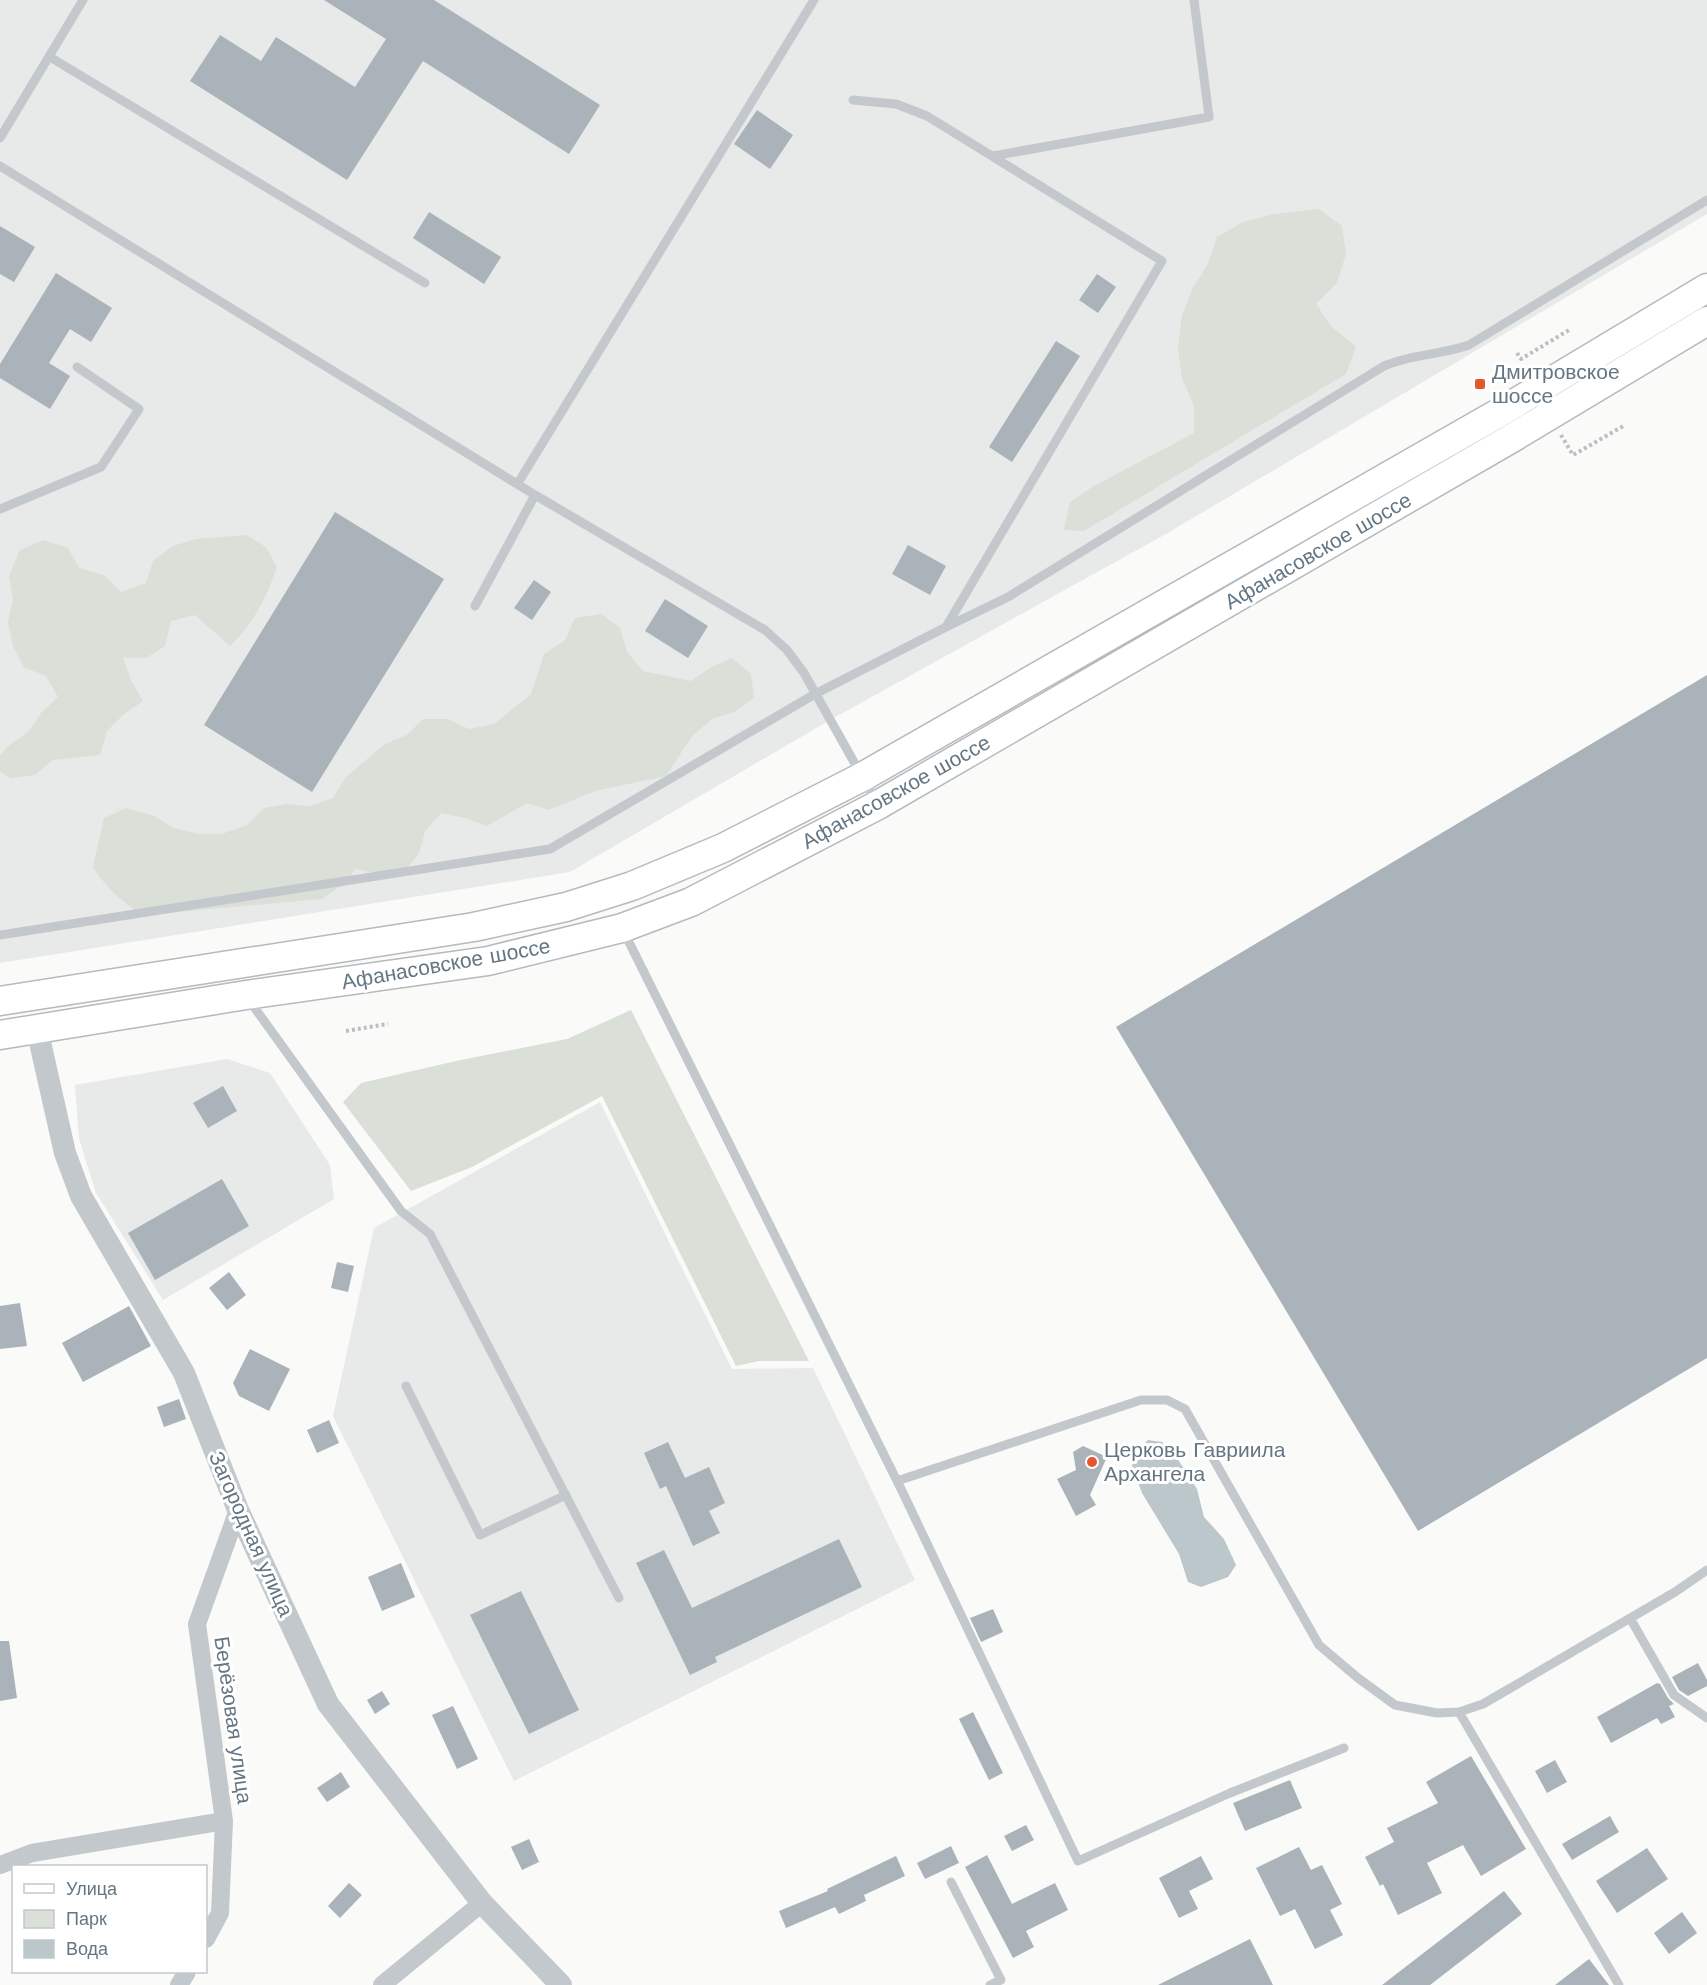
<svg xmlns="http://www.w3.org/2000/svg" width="1707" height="1985" viewBox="0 0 1707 1985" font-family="'Work Sans',sans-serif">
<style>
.built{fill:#e8e9e9}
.green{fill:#dadfd7}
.water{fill:#bbc7cb}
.building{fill:#aab3b9}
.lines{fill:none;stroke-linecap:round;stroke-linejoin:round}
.primary-casing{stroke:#b5babe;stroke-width:31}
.path{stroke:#bbbfc2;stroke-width:4;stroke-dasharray:3 3;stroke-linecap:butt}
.service{stroke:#c3c8cc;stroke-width:9}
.minor{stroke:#c3c8cc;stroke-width:18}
.tertiary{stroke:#c3c8cc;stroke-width:22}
.primary{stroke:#fff;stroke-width:28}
.poi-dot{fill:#e4572e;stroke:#fff;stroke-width:2}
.labels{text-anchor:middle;stroke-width:6;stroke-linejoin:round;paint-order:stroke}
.poi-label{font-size:21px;fill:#657683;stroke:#fff;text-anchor:start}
.street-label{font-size:21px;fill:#657683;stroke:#fff}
</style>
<rect width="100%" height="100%" fill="#fafaf8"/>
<path class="built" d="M0,0H1707V214L1166,534L830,720L570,872L0,963Z
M227,1059L270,1073L330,1165L334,1199L163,1300L96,1193L79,1139L75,1085Z
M600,1102L732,1369L813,1368L915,1580L514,1781L333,1416L374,1228Z"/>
<path class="green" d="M1319,209L1342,226L1346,254L1337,283L1316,304L1332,327L1356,347L1346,374L1084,531L1064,530L1070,502L1094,486L1194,433V405L1182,379L1178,348L1182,315L1193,288L1208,264L1217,237L1243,222L1274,214Z
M246,535L266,547L277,567C267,597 253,624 230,646L195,615L171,621L165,646L146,658H123L131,680L143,701L124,714L107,731L100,755L53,760L35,775L11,778L0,772V756L7,747L28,732L41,713L58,697L46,676L24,667L13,646L8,622L13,599L9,576L20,550L43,540L68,548L79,568L104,575L121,592L146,583L153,561L173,546L196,539Z
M601,614L620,628L627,652L643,671L691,681L710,668L732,658L751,674L754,698L734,712L712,719L692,736L666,776L595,791L549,810L527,803L487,826L465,818L441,813L425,831L419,853L404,872L380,874L356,869L341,886L322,899L143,915C120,900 108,890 93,867L104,818L126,808L152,815L174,828L198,834H222L247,825L264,808L287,804L311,806L333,798L346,777L385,744L407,735L423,719H447L469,729L494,724L531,694L544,654L565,640L575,618Z
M631,1010L809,1361H759L736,1366L602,1096L472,1167L411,1191L343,1102L361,1083L456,1061L567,1039Z"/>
<path class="water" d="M1148,1440L1162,1442L1173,1452L1197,1489L1204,1517L1224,1539L1236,1565L1228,1577L1201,1587L1188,1582L1179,1554L1142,1493L1132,1466L1136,1452Z"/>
<path class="building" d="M324,0H434L600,105L569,154L423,61L347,180L190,81L220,35L261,61L276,37L355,87L386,39Z
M757,110L793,135L770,169L734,144Z
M429,212L501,257L484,284L413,238Z
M0,226L35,247L14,282L0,274Z
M56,273L112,308L91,342L70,329L49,363L70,376L50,409L0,378V364Z
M1097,274L1116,287L1098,313L1079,300Z
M1056,341L1080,356L1012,462L989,447Z
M335,512L444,579L312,792L204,725Z
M908,545L946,566L930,595L892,574Z
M534,580L551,592L532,620L514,608Z
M665,599L708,626L688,658L645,631Z
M1707,675V1358L1418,1531L1116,1027Z
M223,1086L237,1111L208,1128L193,1103Z
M222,1179L249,1226L155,1280L128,1233Z
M337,1262L354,1266L348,1292L331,1288Z
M229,1272L246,1295L227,1310L209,1288Z
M20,1303L27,1346L0,1349V1306Z
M129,1306L151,1346L83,1382L62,1343Z
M250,1349L290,1369L269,1411L239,1396L233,1383Z
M179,1399L186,1419L164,1427L157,1407Z
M329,1420L339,1443L317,1453L307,1430Z
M668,1442L685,1478L709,1467L725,1503L709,1511L720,1533L693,1546L666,1486L660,1489L644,1453Z
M1083,1446L1107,1457L1090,1495L1096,1505L1076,1516L1057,1479L1076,1470L1073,1452Z
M839,1539L862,1587L715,1657L717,1662L690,1675L636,1563L664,1550L692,1608Z
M401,1563L415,1597L382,1611L368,1577Z
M521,1591L579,1710L529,1734L470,1615Z
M993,1609L1003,1632L981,1642L970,1618Z
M0,1641H9L17,1698L0,1701Z
M1698,1663L1707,1680V1686L1688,1696L1679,1690L1672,1677Z
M1657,1683L1660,1684L1668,1698L1674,1704L1669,1706L1675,1717L1661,1724L1657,1718L1611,1743L1597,1717Z
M382,1691L390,1704L375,1714L367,1700Z
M453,1706L478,1759L457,1769L432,1715Z
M973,1712L1003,1773L989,1780L959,1719Z
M1471,1756L1526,1849L1481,1876L1463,1845L1427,1863L1442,1893L1398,1915L1383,1884L1380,1886L1365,1857L1394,1842L1387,1828L1438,1803L1426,1782Z
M1555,1760L1567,1782L1547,1793L1535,1771Z
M341,1772L350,1787L327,1802L317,1788Z
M1290,1780L1302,1808L1245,1831L1233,1803Z
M1610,1816L1619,1832L1572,1860L1562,1844Z
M1026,1825L1034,1840L1012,1851L1004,1836Z
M529,1839L539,1862L522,1870L511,1847Z
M951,1846L959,1863L925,1879L917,1863Z
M1299,1847L1311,1870L1322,1865L1342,1904L1330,1910L1343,1935L1315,1949L1295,1909L1280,1916L1256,1868Z
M1647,1848L1668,1879L1617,1913L1596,1881Z
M987,1855L1012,1904L1055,1883L1068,1910L1026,1931L1034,1947L1013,1958L965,1867Z
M896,1856L905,1876L864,1895L866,1901L839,1914L835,1907L786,1928L779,1911L828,1891L827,1889Z
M1201,1856L1213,1879L1189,1891L1198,1909L1179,1918L1159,1878Z
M349,1883L362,1895L340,1918L328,1906Z
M1504,1891L1522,1914L1430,1985H1382Z
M1682,1912L1697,1933L1669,1954L1654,1933Z
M1250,1939L1273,1985H1158Z
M1589,1959L1609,1985H1555Z"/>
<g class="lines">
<defs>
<path id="primary" d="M0,1001L474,927L566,907L632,886L723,848L862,777L1497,414L1707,288
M0,1035L246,995L488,961L622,928L691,902L878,805L1512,438L1707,321"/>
</defs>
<use href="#primary" class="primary-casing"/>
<path class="path" d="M1517,353L1521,359L1569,330
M1561,435L1573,455L1625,425
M346,1031L388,1024"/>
<path class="service" d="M50,57L425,283
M0,138L83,0
M993,156L1209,117L1194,0
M0,166L535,495
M518,483L814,0
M0,509L101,467L139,409L77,367
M475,606L535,495L765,630L787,650L804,673L877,803
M946,627L1008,597L1384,366C1412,354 1440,355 1469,345L1707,200
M623,930L903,1493L1078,1861L1230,1793L1344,1748
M0,935L550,849L815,694L946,627L1162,261L927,116L896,104L853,100
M249,1000L401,1211L430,1234L619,1598
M406,1386L480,1535L566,1495
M897,1481L1141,1400H1167L1185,1409L1319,1645L1358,1678L1395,1705L1437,1713L1459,1712L1483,1704L1675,1592L1707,1570
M1630,1618L1674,1695L1707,1718
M1459,1712L1619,1985
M951,1882L1001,1980L990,1985"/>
<path class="minor" d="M0,1865L32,1853L224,1821
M206,1939L220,1913L224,1821L197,1624L238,1510
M179,1985L187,1972
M382,1985L482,1903"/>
<path class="tertiary" d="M37,1029L65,1153L81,1196L184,1373L238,1510L328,1704L482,1903L561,1985"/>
<use href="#primary" class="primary"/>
</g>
<g class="poi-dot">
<rect x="1474" y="378" width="12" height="12" rx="3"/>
<circle cx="1092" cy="1462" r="6"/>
</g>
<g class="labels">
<g class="poi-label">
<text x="1492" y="379">Дмитровское<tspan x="1492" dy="24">шоссе</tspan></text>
<text x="1104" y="1457">Церковь Гавриила<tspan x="1104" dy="24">Архангела</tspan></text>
</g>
<g class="street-label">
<text transform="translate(1318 551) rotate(-30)" y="7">Афанасовское шоссе</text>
<text transform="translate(896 792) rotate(-29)" y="7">Афанасовское шоссе</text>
<text transform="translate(446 964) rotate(-10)" y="7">Афанасовское шоссе</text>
<text transform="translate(251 1534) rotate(66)" y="7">Загородная улица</text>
<text transform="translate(233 1720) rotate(82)" y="7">Берёзовая улица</text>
</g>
</g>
<rect x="12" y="1865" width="195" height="108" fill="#ffffff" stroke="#c1c8cd" stroke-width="1.5"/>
<rect x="24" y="1884" width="30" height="9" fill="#ffffff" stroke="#c1c8cd" stroke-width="1.5"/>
<text x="66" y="1895" font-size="18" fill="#657683">Улица</text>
<rect x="24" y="1910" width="30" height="18" fill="#dadfd7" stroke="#c1c8cd" stroke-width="1.5"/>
<text x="66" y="1925" font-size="18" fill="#657683">Парк</text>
<rect x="24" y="1940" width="30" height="18" fill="#bbc7cb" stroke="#c1c8cd" stroke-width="1.5"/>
<text x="66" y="1955" font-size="18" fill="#657683">Вода</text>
</svg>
